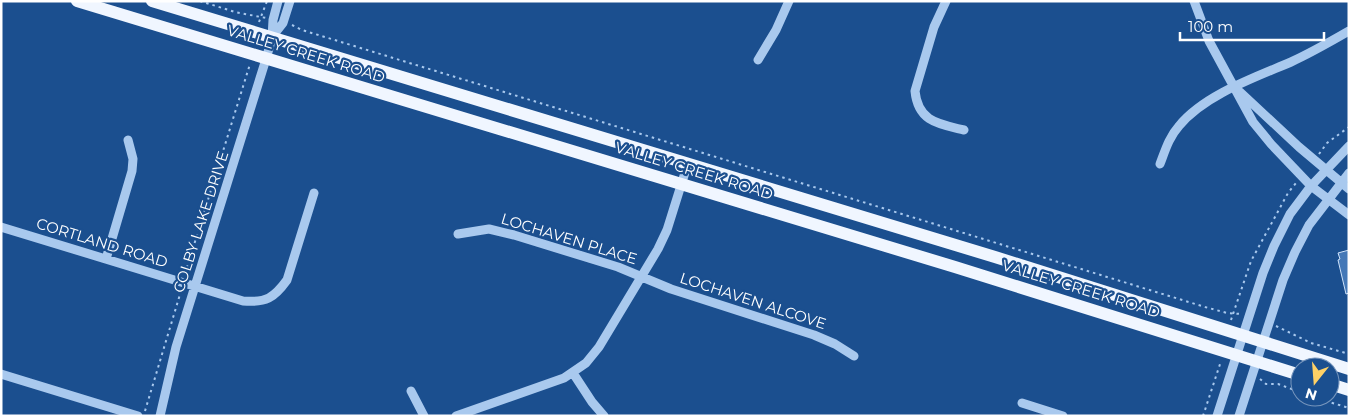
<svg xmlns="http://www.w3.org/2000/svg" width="1350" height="417" viewBox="0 0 1350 417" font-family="Montserrat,sans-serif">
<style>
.building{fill:#4478b7;stroke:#cfe3fa}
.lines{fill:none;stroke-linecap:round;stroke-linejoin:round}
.path{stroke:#a9c9ee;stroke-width:2;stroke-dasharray:2.5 4;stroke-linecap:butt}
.minor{stroke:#a9c9ee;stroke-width:9}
.major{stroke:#f0f6ff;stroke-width:12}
.labels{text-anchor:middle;stroke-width:4.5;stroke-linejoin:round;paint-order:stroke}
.street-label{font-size:15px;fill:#fff;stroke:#1b4f8f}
</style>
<rect width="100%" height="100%" fill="#1b4f8f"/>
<path class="building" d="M1349,250V293L1346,294L1338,260L1340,259L1338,253Z"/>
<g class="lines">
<path class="path" d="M200,1L235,12L266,18
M259,22L267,1
M292,25L302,30L1205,307L1227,313L1241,314
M1319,154L1327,143L1349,127
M185,274L250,64
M1231,320L1251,261L1288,193L1296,183
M1276,326L1311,343L1349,354
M1260,379L1266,384H1278L1300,392
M1313,397L1349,408
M145,411L181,291
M1203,416L1221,361"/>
<path class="minor" d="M946,1L934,27L915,91C918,122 939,124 964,130
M1194,1L1209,41L1253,122L1271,144L1311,186L1349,215
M272,37L283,23L290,1
M758,60L776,30L789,1
M1240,92L1299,147L1349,189
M1160,164C1165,151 1169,137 1179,126C1204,95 1256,77 1291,62C1311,53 1330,42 1349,31
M1,227L243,301C266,303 274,298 287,280L314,193
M458,234L489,229L514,235L618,267L671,289L814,335L835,344L854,356
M106,259L132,171L133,159L128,140
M573,373L592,402L604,416
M1,374L138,416
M411,391L424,416
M1022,403L1063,416
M160,416L176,347L266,59L272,38L273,20L278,1
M456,416L564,378L586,363L599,347L658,249L667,230L688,163
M1217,416L1263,273L1274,246L1290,214L1311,186L1349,146
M1239,416L1283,280L1295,252L1309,225L1349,173"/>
<path class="major" d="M77,1L955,267L1300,375
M152,1L995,257L1349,369
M1330,384L1349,390"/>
</g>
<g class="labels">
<g class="street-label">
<text transform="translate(306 54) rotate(17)" y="5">VALLEY CREEK ROAD</text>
<text transform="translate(694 171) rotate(17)" y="5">VALLEY CREEK ROAD</text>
<text transform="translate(201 222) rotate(-72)" y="5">COLBY LAKE DRIVE</text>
<text transform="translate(569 239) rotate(17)" y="5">LOCHAVEN PLACE</text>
<text transform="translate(102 243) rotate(17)" y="5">CORTLAND ROAD</text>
<text transform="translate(1081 289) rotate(17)" y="5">VALLEY CREEK ROAD</text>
<text transform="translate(753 301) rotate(18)" y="5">LOCHAVEN ALCOVE</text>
</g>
</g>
<rect width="1350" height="417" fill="none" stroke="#ffffff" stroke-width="5"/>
<g transform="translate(1315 382) rotate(197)"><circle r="24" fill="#1b4f8f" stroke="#7695bc"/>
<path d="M0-4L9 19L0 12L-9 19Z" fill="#ffd166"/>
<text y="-8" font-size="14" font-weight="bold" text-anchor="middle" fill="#ffffff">N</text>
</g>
<path d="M1180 32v8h144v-8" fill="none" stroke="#ffffff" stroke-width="2.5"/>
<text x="1188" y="32" font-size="15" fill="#ffffff" stroke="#1b4f8f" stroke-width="4" paint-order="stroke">100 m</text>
</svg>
